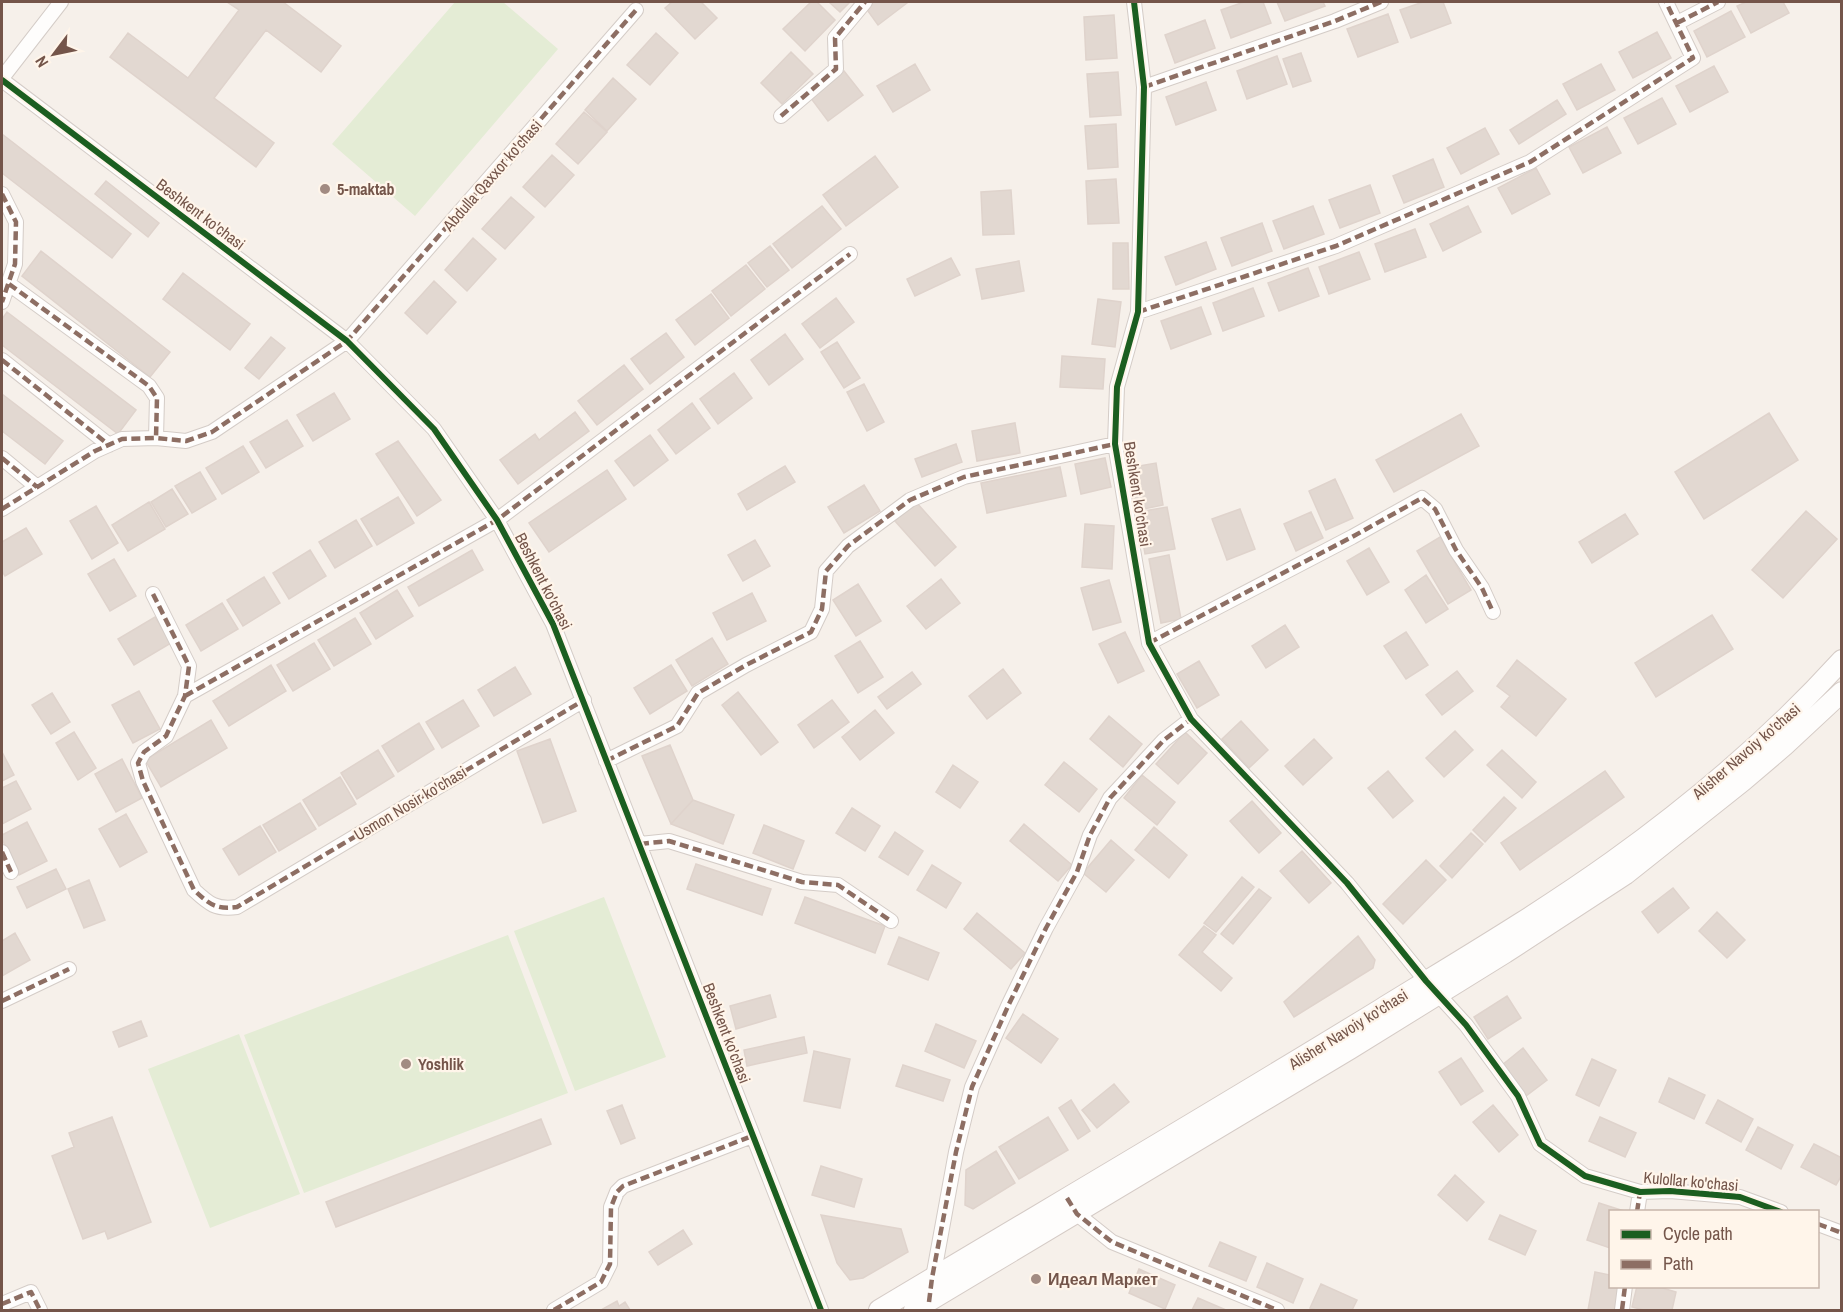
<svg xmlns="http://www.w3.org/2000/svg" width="1843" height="1312" viewBox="0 0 1843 1312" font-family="'Archivo Narrow',sans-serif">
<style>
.green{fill:#e4ecd5}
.building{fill:#e2d8d1;stroke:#dfd3cc;stroke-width:1.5}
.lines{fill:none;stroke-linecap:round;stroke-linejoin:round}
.street-casing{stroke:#d4ccc7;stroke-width:16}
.secondary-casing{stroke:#d5cbc6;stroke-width:22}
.street{stroke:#fefdfc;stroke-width:14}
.secondary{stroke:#fefdfc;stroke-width:20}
.quiet{stroke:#8d6e63;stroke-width:4.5;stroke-dasharray:9 4.5;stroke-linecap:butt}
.cycleway-casing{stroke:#fff5ea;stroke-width:10}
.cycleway{stroke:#1b5e20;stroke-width:6}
.poi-dot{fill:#a28b82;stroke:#fff5ea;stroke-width:2}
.labels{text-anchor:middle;stroke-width:4.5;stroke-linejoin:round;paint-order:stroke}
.street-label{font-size:16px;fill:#74554a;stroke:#fff5ea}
.poi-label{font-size:16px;font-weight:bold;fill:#74554a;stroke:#fff5ea;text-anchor:start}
</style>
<rect width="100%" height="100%" fill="#f6f0ea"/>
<path class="green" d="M455,2H503L558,49L415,216L332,144Z
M604,897L666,1057L575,1091L514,931Z
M508,935L568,1093L304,1193L244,1035Z
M239,1034L300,1194L210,1228L148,1069Z"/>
<path class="building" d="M227,2H283L341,46L321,72L266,30L214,98L274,143L256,167L110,57L128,33L188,78L239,10Z
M672,2H701L717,18L695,39L665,8Z
M811,2H817L835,20L805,51L783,29Z
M829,2H850L840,12Z
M872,2H906L907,3L878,25L865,7Z
M1244,2H1263L1271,23L1231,38L1221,10Z
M1277,2H1323L1325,6L1285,21Z
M1423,2H1443L1451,23L1411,38L1400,10Z
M1746,2H1783L1789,13L1751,33L1737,6Z
M1731,11L1745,37L1707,57L1694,31Z
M1388,14L1398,42L1358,57L1347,29Z
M1114,15L1117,58L1086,60L1084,17Z
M1205,20L1215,48L1175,63L1165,35Z
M1657,32L1671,58L1633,78L1619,52Z
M656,33L678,53L650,85L627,65Z
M791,52L813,74L782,104L761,83Z
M1301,53L1311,81L1293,87L1283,59Z
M1277,56L1287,84L1247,99L1237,71Z
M915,64L930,90L893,112L877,86Z
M1601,64L1615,90L1577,110L1563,84Z
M1714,66L1728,92L1690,112L1676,86Z
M844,71L863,95L828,121L810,97Z
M1118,72L1121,115L1090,117L1087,74Z
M613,78L636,99L607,131L585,110Z
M1206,82L1216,110L1176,125L1166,97Z
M1662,98L1676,124L1638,144L1624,118Z
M1557,100L1566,114L1519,144L1510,130Z
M584,112L607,132L578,164L556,144Z
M1116,124L1118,167L1088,169L1085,126Z
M1607,127L1621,153L1583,173L1569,147Z
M1485,128L1499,154L1461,174L1447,148Z
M2,134L131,234L112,258L2,173Z
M552,155L574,175L545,207L523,187Z
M875,156L898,187L846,226L823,195Z
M1433,159L1444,187L1404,203L1393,176Z
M1536,168L1550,194L1512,214L1498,188Z
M1116,179L1119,223L1088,224L1086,181Z
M106,181L159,223L148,237L95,194Z
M1370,185L1380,213L1340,228L1329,200Z
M1011,190L1014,234L983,235L981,192Z
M511,197L534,217L505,249L482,229Z
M822,206L841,229L792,268L773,244Z
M1313,206L1324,234L1284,249L1273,221Z
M1468,206L1481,232L1443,251L1430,224Z
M1262,223L1272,251L1232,266L1221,238Z
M1415,229L1426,257L1385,272L1375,244Z
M473,238L496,259L467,291L445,270Z
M1206,242L1216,269L1176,285L1165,257Z
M1113,243H1128L1129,289H1113Z
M770,246L789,270L767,287L748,263Z
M41,251L170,352L150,377L22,276Z
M1359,252L1370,279L1329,294L1319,267Z
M951,258L960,275L915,296L907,279Z
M1019,261L1024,291L982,299L976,269Z
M746,265L765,289L731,316L712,291Z
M1308,268L1319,296L1279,311L1268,283Z
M183,273L250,324L230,350L163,299Z
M434,281L456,302L427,334L405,313Z
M1253,288L1264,316L1223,331L1213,303Z
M711,294L729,318L695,345L676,320Z
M836,298L854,322L820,348L802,324Z
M1098,299L1121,302L1115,347L1092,344Z
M1201,307L1211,334L1171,349L1161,321Z
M7,312L136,410L118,434L2,345V319Z
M666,333L684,357L650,384L631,359Z
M785,334L803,359L769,385L751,360Z
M271,337L285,348L259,379L245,368Z
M837,342L860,378L844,388L821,352Z
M1062,356L1105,359L1103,389L1060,387Z
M624,365L643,389L597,425L578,401Z
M734,373L752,398L718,424L700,399Z
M864,384L884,422L867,431L847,392Z
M334,393L350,419L313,441L297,415Z
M2,394L63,441L45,464L2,431Z
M692,403L710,428L676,454L658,430Z
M575,412L589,431L518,484L500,460L535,434L539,440Z
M1769,413L1798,460L1704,519L1675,472Z
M1461,414L1479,446L1394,492L1376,460Z
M287,420L303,446L266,468L250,442Z
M1015,423L1020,453L977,461L972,431Z
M650,435L668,460L634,486L615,461Z
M398,441L441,500L417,516L376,454Z
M956,444L962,462L922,477L915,459Z
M243,446L259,472L222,494L206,468Z
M1105,458L1111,487L1081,494L1075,464Z
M1156,463L1163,505L1134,511L1127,468Z
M785,466L795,482L747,510L738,494Z
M1060,467L1066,496L987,513L981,483Z
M607,470L626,499L549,552L529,523Z
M200,472L216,499L192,513L175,486Z
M1335,479L1353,518L1326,530L1309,491Z
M864,485L880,511L844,533L828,507Z
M172,489L188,514L166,527L151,502Z
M398,497L414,523L377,545L361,519Z
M149,502L165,529L128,551L112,525Z
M916,502L956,547L935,566L895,521Z
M96,506L118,543L92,559L70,521Z
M1167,507L1175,549L1145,554L1138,512Z
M1240,509L1255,549L1227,560L1212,519Z
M1806,511L1837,539L1783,598L1752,570Z
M1311,512L1323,538L1296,551L1284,524Z
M1625,514L1638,534L1592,563L1579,542Z
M356,520L372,546L335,568L319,542Z
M1085,524L1114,526L1112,569L1082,567Z
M26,528L42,554L5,576L2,571V542Z
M1440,537L1471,590L1448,604L1417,551Z
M755,540L770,566L743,581L728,555Z
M1369,548L1389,582L1367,595L1347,561Z
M310,550L326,576L289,599L273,573Z
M472,550L483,570L419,606L408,587Z
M1169,555L1181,619L1161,623L1149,559Z
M114,559L136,596L110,611L88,574Z
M1426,575L1448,609L1426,623L1405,590Z
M264,577L280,603L243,626L227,600Z
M941,579L960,603L926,629L907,606Z
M1109,580L1121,622L1093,630L1081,588Z
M858,584L881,621L856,636L833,600Z
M397,590L413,616L376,639L360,613Z
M752,593L766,621L727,640L713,613Z
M222,603L238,629L201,651L186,625Z
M1712,615L1733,649L1656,697L1635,663Z
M155,617L171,643L134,665L118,639Z
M355,618L371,644L334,666L318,640Z
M1285,625L1299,647L1266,668L1252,646Z
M1125,632L1144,671L1118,683L1099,644Z
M1406,632L1428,665L1406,679L1384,646Z
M712,638L728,664L692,686L676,660Z
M860,641L883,677L858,693L835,656Z
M314,643L330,669L293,691L277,665Z
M1517,660L1566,699L1536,736L1501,707L1510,696L1497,686Z
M1199,661L1219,695L1197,708L1177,674Z
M271,665L286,691L229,726L213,701Z
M671,665L687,691L650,714L634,688Z
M515,667L531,694L494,716L478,690Z
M1003,669L1021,693L987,719L969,696Z
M1457,671L1473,691L1442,715L1426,695Z
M912,672L921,684L887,709L878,697Z
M139,691L160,729L133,743L112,705Z
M738,692L778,742L761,755L722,705Z
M52,693L70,722L51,734L32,705Z
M463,700L479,726L442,748L426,722Z
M832,700L849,722L814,748L798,725Z
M875,710L894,733L860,760L842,737Z
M1109,716L1142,744L1123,767L1090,739Z
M211,720L227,748L161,787L145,760Z
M1241,721L1268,750L1249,768L1222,739Z
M419,723L434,749L398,772L382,746Z
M1455,731L1473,750L1444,777L1426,758Z
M74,732L96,768L78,780L56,743Z
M1185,732L1207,753L1178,784L1156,764Z
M550,739L576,811L543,823L517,751Z
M1314,739L1332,758L1303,785L1285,766Z
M670,745L693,800L671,824L642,756Z
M378,750L394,776L357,799L341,773Z
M1502,750L1536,782L1522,798L1487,765Z
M2,752L14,775L2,781Z
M122,759L142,798L116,812L95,774Z
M1064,762L1097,789L1079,812L1045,785Z
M953,765L978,782L960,808L936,792Z
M1388,771L1413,801L1393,818L1368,788Z
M1605,771L1624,797L1520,870L1501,843Z
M1142,775L1175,802L1157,825L1124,798Z
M340,777L356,804L319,826L303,800Z
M16,781L31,809L2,824V788Z
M1504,797L1516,808L1485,842L1473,830Z
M693,800L734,815L723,844L671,824Z
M1252,801L1281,833L1259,853L1230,821Z
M300,803L316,829L279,851L263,825Z
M852,808L880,826L865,851L836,833Z
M126,814L147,852L120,867L99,829Z
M27,822L47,861L19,875L2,839V835Z
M1024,824L1072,865L1058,881L1010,841Z
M764,825L804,841L793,869L753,853Z
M260,826L276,852L239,875L223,849Z
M1154,827L1187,855L1169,878L1135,850Z
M895,832L923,851L908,875L879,857Z
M1471,833L1483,844L1452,878L1440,866Z
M1111,840L1134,860L1106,892L1083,873Z
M1302,851L1331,883L1309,903L1280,871Z
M1426,860L1446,880L1403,924L1383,904Z
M696,864L771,889L762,915L687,889Z
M932,865L961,883L946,908L917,890Z
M56,869L66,889L27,908L17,887Z
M1242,877L1254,887L1216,932L1204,923Z
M89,880L105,920L84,928L68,889Z
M1673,888L1689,908L1658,933L1642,912Z
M1259,889L1271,898L1233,944L1221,934Z
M805,897L885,926L875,953L795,923Z
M1717,912L1745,940L1727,958L1699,931Z
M977,913L1025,953L1011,969L964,929Z
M1204,926L1216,935L1202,952L1232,978L1221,991L1179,955Z
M15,933L30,960L2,976V941Z
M1358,936L1375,960L1373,968L1294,1017L1284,1002Z
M899,937L939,953L928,980L888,964Z
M770,995L776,1017L736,1029L730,1006Z
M1507,996L1521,1018L1488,1039L1474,1017Z
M1023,1014L1058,1039L1041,1063L1006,1038Z
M141,1021L147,1036L119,1047L113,1032Z
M936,1024L976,1041L964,1068L925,1051Z
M804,1037L807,1053L747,1066L744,1050Z
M1523,1048L1547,1080L1526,1096L1502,1065Z
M814,1051L850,1059L840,1108L804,1101Z
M1461,1058L1483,1091L1461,1105L1439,1072Z
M1592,1059L1616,1070L1599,1106L1576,1095Z
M903,1065L950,1080L943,1101L896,1086Z
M1669,1078L1705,1095L1694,1119L1659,1102Z
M1114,1084L1129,1102L1097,1128L1082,1110Z
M1071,1100L1090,1131L1078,1139L1059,1108Z
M1718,1100L1753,1119L1741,1142L1706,1123Z
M622,1105L635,1138L621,1144L607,1111Z
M1493,1105L1518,1135L1499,1152L1473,1122Z
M112,1117L151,1222L108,1239L105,1231L83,1239L52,1156L74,1147L69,1133Z
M1048,1117L1068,1150L1019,1179L999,1147Z
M1600,1117L1636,1133L1625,1157L1589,1141Z
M541,1119L551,1144L336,1227L326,1202Z
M1758,1127L1793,1145L1781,1169L1746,1150Z
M1814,1144L1842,1158V1175L1836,1185L1801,1167Z
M996,1151L1015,1183L973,1209L965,1205L966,1170Z
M821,1166L862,1179L854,1207L812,1195Z
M1455,1175L1484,1202L1467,1221L1438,1195Z
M1599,1203L1624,1211L1610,1212V1248L1587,1240Z
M821,1215L901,1229L908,1252L863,1278L850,1280L837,1263Z
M1500,1215L1536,1231L1525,1255L1489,1239Z
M683,1230L692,1244L658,1265L649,1252Z
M1220,1242L1256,1257L1246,1281L1209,1266Z
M1267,1263L1303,1279L1293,1303L1257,1287Z
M1139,1269L1175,1285L1165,1309L1129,1293Z
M1595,1272L1610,1275V1286H1619L1615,1310H1588Z
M1321,1284L1357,1300L1352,1310H1316L1310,1308Z
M1637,1286H1656L1676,1292L1672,1310H1644L1632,1307Z
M1198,1298L1226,1310H1192Z
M617,1301L619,1306L625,1302L630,1310H601Z"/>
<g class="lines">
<defs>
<path id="street" d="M1134,2L1144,87L1138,312L1117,387L1115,444L1149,643L1191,719L1347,883L1426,981L1466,1025L1518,1096L1540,1144L1585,1176L1640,1192L1670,1191L1740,1197L1781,1212
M1677,23L1718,2
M2,78L61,2
M2,80L347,341L434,429L497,520L553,624L821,1310
M1144,87L1335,21L1381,2
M781,116L836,69L835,38L865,2
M2,194L16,222L15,264L2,302
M9,284L149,386L157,398L156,438
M1138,312L1336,246L1530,162L1693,58L1666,2
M2,360L109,445
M2,458L37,487
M2,509L95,451L122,439L156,438L186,441L212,432L347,341L636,10
M153,594L189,666L185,696L166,736L144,752L138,763L143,781L194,890C209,904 216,910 237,907L584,700
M1149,643L1352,537L1422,498L1435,509L1456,550L1482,588L1493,612
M185,696L497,520L850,254
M606,761L677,726L698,693L746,665L811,632L822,609L826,571L848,546L910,500L964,477L1115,444
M640,844L669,841L802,882L838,885L891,921
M2,852L11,872
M2,1001L69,969
M1072,1207L1077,1214L1112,1242L1277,1310
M1637,1212L1640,1192
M1818,1224L1842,1233
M932,1283L956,1152L972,1087L1009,1004L1046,928L1077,872L1090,835L1110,798L1164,740L1191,719
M2,1304L31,1292L40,1310
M554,1310L601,1282L610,1264L611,1207L617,1192L623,1186L752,1136
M1622,1310L1625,1286"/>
<path id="secondary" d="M879,1310C1046,1210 1215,1111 1381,1009C1459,961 1539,914 1613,861C1695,802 1774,735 1842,660
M914,1310L1350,1049L1505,953L1626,874L1743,781L1784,746L1842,692"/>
</defs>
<use href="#street" class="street-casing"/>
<use href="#secondary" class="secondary-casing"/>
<use href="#street" class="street"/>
<use href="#secondary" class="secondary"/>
<path class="quiet" d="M1677,23L1718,2
M1144,87L1335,21L1381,2
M781,116L836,69L835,38L865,2
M2,194L16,222L15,264L2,302
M9,284L149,386L157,398L156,438
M1138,312L1336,246L1530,162L1693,58L1666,2
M2,360L109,445
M2,458L37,487
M2,509L95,451L122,439L156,438L186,441L212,432L347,341L636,10
M153,594L189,666L185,696L166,736L144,752L138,763L143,781L194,890C209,904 216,910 237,907L584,700
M1149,643L1352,537L1422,498L1435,509L1456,550L1482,588L1493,612
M185,696L497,520L850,254
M606,761L677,726L698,693L746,665L811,632L822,609L826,571L848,546L910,500L964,477L1115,444
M640,844L669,841L802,882L838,885L891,921
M2,852L11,872
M2,1001L69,969
M1067,1198L1077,1214L1112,1242L1277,1310
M1637,1212L1640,1192
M1818,1224L1842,1233
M929,1302L932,1278L956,1152L972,1087L1009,1004L1046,928L1077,872L1090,835L1110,798L1164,740L1191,719
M2,1304L31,1292L40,1310
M554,1310L601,1282L610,1264L611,1207L617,1192L623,1186L752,1136
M1622,1310L1625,1286"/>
<defs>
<path id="cycleway" d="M1134,2L1144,87L1138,312L1117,387L1115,444L1149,643L1191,719L1347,883L1426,981L1466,1025L1518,1096L1540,1144L1585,1176L1640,1192L1670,1191L1740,1197L1781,1212
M2,80L347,341L434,429L497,520L553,624L821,1310"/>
</defs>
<use href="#cycleway" class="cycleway-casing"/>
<use href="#cycleway" class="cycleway"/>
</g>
<g class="poi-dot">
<circle cx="325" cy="189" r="6"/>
<circle cx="406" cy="1064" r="6"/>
<circle cx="1036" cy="1279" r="6"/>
</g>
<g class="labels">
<g class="street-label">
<text transform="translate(492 175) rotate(-49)" y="6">Abdulla Qaxxor ko'chasi</text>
<text transform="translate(201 214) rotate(37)" y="6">Beshkent ko'chasi</text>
<text transform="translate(1138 494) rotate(81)" y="6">Beshkent ko'chasi</text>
<text transform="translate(544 581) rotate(63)" y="6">Beshkent ko'chasi</text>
<text transform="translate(1746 751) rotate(-41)" y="6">Alisher Navoiy ko'chasi</text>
<text transform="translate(410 803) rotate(-31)" y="6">Usmon Nosir ko'chasi</text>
<text transform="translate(1348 1029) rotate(-32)" y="6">Alisher Navoiy ko'chasi</text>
<text transform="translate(727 1033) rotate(69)" y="6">Beshkent ko'chasi</text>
<text transform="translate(1691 1181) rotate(5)" y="6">Kulollar ko'chasi</text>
</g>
<g class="poi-label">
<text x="337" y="195">5-maktab</text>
<text x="418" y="1070">Yoshlik</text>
<text x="1048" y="1285">Идеал Маркет</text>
</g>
</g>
<rect width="1843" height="1312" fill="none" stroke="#74554a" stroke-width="6"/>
<rect x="1609" y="1210" width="210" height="78" fill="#fff5ea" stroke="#c7b5aa" stroke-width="1.5"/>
<rect x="1621" y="1230" width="30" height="9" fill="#1b5e20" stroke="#c7b5aa" stroke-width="1.5"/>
<text x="1663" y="1240" font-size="18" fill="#74554a">Cycle path</text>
<rect x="1621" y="1260" width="30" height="9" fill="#8d6e63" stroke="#c7b5aa" stroke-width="1.5"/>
<text x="1663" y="1270" font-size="18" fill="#74554a">Path</text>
<g transform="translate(54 54) rotate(238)" stroke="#fff5ea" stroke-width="4.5" paint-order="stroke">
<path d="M0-4.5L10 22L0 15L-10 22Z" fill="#74554a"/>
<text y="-9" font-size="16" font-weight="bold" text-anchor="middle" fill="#74554a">N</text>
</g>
</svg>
